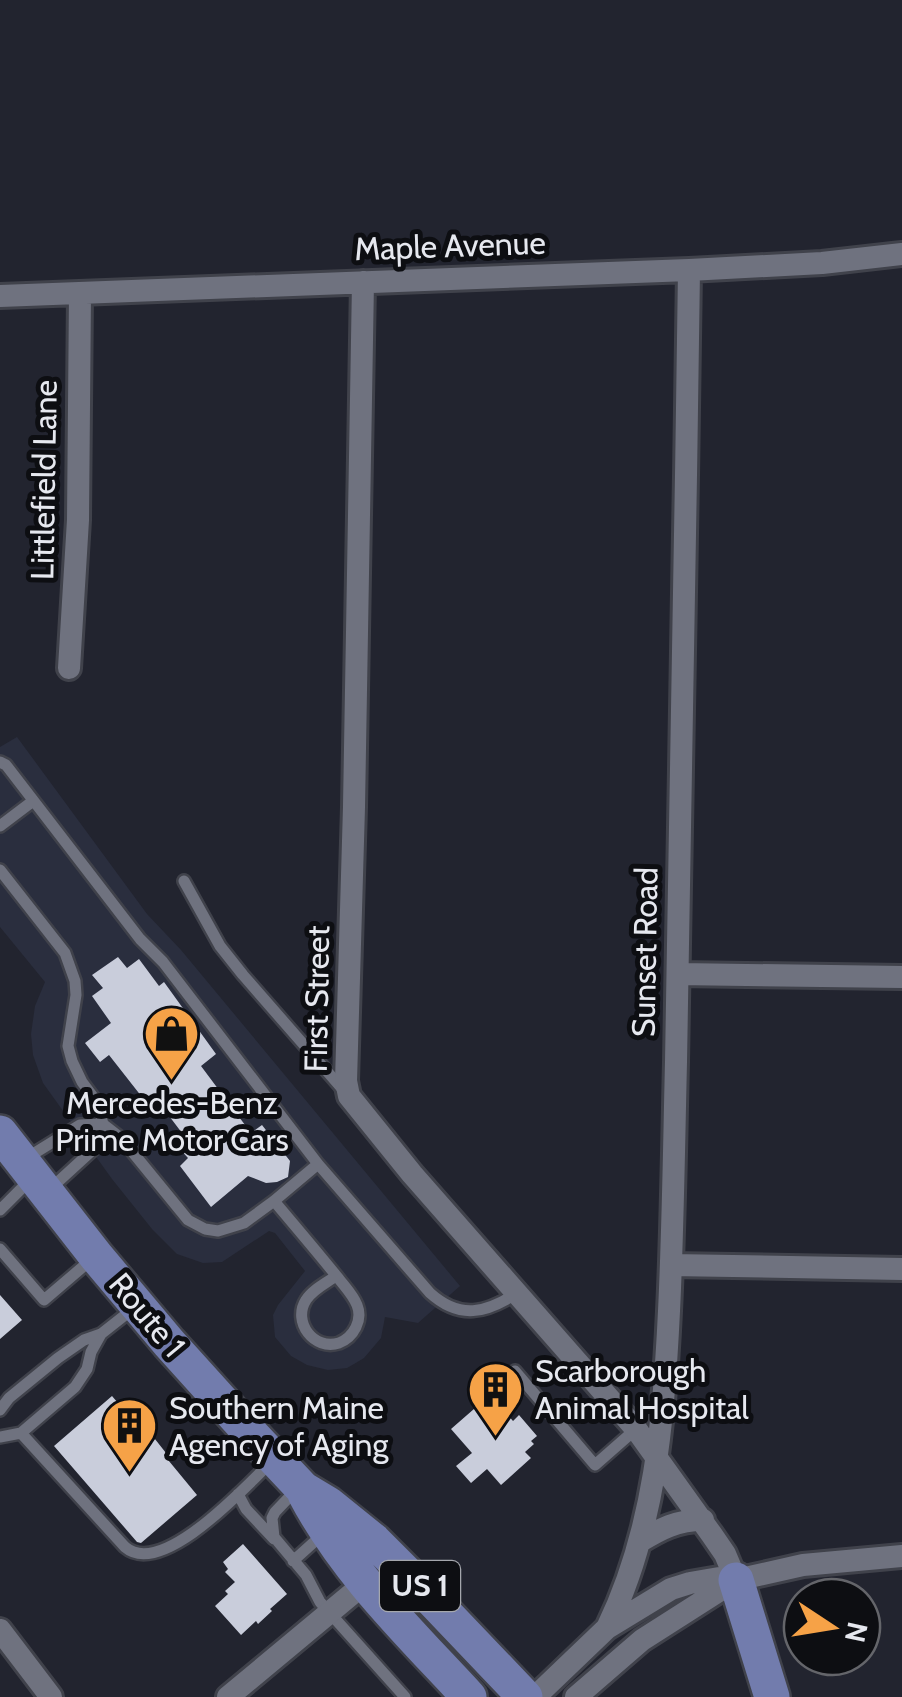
<svg xmlns="http://www.w3.org/2000/svg" width="902" height="1697" viewBox="0 0 902 1697" font-family="Cabin,sans-serif">
<style>
.built{fill:#2a2e3e}
.building{fill:#c9cddb}
.lines{fill:none;stroke-linecap:round;stroke-linejoin:round}
.service-casing{stroke:#40424b;stroke-width:16}
.minor-casing{stroke:#40424b;stroke-width:28}
.primary-casing{stroke:#40424b;stroke-width:40}
.service{stroke:#6f727f;stroke-width:11}
.minor{stroke:#6f727f;stroke-width:22}
.primary{stroke:#727cad;stroke-width:35}
.labels{text-anchor:middle;stroke-width:10;stroke-linejoin:round;paint-order:stroke}
.shield{fill:#0d0e12;stroke:#a5a7ad;stroke-width:2.5}
.shield-label{font-size:30px;font-weight:bold;fill:#e6e8ef}
.street-label{font-size:32px;fill:#e6e8ef;stroke:#0d0e12}
.poi-label{font-size:32px;fill:#e6e8ef;stroke:#0d0e12;text-anchor:start}
</style>
<rect width="100%" height="100%" fill="#22242f"/>
<path class="built" d="M17,737L147,914L181,950L460,1286L418,1323L385,1317L381,1338L364,1358L354,1364L347,1368L328,1370L307,1365L291,1356L275,1337L273,1315L278,1305L305,1271L275,1233L269,1231L222,1262L203,1263L177,1254L152,1229L112,1179L43,1083L33,1055L31,1034L35,1006L45,982L0,927V747Z"/>
<path class="building" d="M118,957L127,968L139,959L159,986L164,982L216,1054L201,1066L251,1133L262,1125L290,1161L288,1177L277,1182L266,1183L248,1176L211,1207L180,1166L188,1158L179,1148L182,1133L157,1100L149,1106L109,1055L100,1062L85,1043L111,1023L92,996L103,988L92,975Z
M0,1295L22,1320L0,1339Z
M490,1395L513,1421L519,1415L537,1436L531,1441L534,1444L525,1452L531,1458L501,1485L487,1469L471,1483L456,1466L472,1453L451,1429Z
M112,1396L147,1437L151,1434L166,1453L164,1455L197,1495L141,1543L137,1542L54,1446Z
M243,1544L287,1594L270,1609L272,1611L258,1624L256,1621L241,1635L215,1606L228,1594L225,1591L235,1582L225,1572L228,1569L223,1562Z"/>
<g class="lines">
<defs>
<path id="service" d="M0,762L6,765L140,939L163,962L318,1164L430,1293C460,1320 486,1313 517,1293
M0,826L33,801
M0,870L65,953L75,981L76,995L68,1046L72,1061L82,1082L97,1102L103,1124L121,1138L188,1220L205,1229L218,1231L244,1223L274,1201L318,1164
M184,881L220,946L243,975L345,1092
M25,1159L80,1125L103,1124L96,1147L49,1190
M274,1201C296,1227 318,1253 339,1279C345,1287 353,1295 357,1305C363,1320 354,1337 339,1343C314,1351 292,1322 306,1300C312,1290 326,1283 336,1276
M0,1210L30,1180
M0,1249L44,1300L92,1259
M515,1371L595,1465L636,1429
M0,1410L9,1398L58,1358L84,1340L101,1334L134,1308
M21,1433L125,1547C162,1579 246,1486 271,1462
M0,1437L21,1433L75,1387L87,1369L91,1352L101,1334
M297,1489L275,1512L272,1518L274,1537L306,1575L320,1602L405,1697
M238,1494L246,1509L274,1539
M293,1561L323,1534"/>
<path id="minor" d="M363,282L354,807L346,1081L349,1096L412,1174L636,1429L712,1535L725,1554L736,1580
M0,296L689,270L822,263L902,254
M69,668L78,520L80,293
M678,974L902,977
M671,1265L902,1269
M639,1542C660,1529 677,1520 703,1520
M607,1628C655,1530 664,1418 669,1311C673,1229 674,1145 676,1062C682,798 685,534 689,270
M0,1630L51,1697
M228,1697L365,1583
M535,1697L607,1628L671,1589L690,1583L719,1578L736,1580L803,1565L902,1556
M576,1697L642,1640L736,1580"/>
<path id="primary" d="M0,1133L96,1256L169,1343L252,1435L303,1489L328,1504L374,1541L422,1589L525,1697
M305,1494C346,1572 410,1633 469,1697
M736,1580L772,1697"/>
</defs>
<use href="#service" class="service-casing"/>
<use href="#minor" class="minor-casing"/>
<use href="#primary" class="primary-casing"/>
<use href="#service" class="service"/>
<use href="#minor" class="minor"/>
<use href="#primary" class="primary"/>
</g>
<defs>
<symbol id="shop-pin" viewBox="-11 -11 22 30"><path d="M0 17L-7.5 6A9.5 9.5 0 1 1 7.5 6Z" fill="#f6a247" stroke="#0d0e12"/><path d="M-5-2.5h2.3a2.7 3.5 0 0 1 5.4 0H5L5.5 6h-11ZM-1.5-2.5h3a1.5 2.3 0 0 0-3 0Z" fill="#111"/></symbol>
<symbol id="building-pin" viewBox="-11 -11 22 30"><path d="M0 17L-7.5 6A9.5 9.5 0 1 1 7.5 6Z" fill="#f6a247" stroke="#0d0e12"/><path d="M-4-6H4V6H1V3H-1V6H-4ZM-2.5-4.3h1.7v1.8h-1.7ZM.8-4.3h1.7v1.8H.8ZM-2.5-1h1.7V.8h-1.7ZM.8-1h1.7V.8H.8Z" fill="#111"/></symbol>
</defs>
<g fill-rule="evenodd">
<use href="#shop-pin" x="140" y="1002" width="63" height="86"/>
<use href="#building-pin" x="464" y="1358" width="63" height="86"/>
<use href="#building-pin" x="98" y="1394" width="63" height="86"/>
</g>
<g class="labels">
<rect class="shield" x="380" y="1561" width="80" height="50" rx="8"/>
<g class="shield-label">
<text x="420" y="1596">US 1</text>
</g>
<g class="street-label">
<text transform="translate(450 246) rotate(-2)" y="11">Maple Avenue</text>
<text transform="translate(44 480) rotate(-89)" y="11">Littlefield Lane</text>
<text transform="translate(645 952) rotate(-89)" y="11">Sunset Road</text>
<text transform="translate(317 999) rotate(-89)" y="11">First Street</text>
<text transform="translate(147 1315) rotate(50)" y="11">Route 1</text>
</g>
<g class="poi-label">
<text x="172" y="1114" text-anchor="middle">Mercedes-Benz<tspan x="172" dy="37">Prime Motor Cars</tspan></text>
<text x="535" y="1382">Scarborough<tspan x="535" dy="37">Animal Hospital</tspan></text>
<text x="169" y="1419">Southern Maine<tspan x="169" dy="37">Agency of Aging</tspan></text>
</g>
</g>
<g transform="translate(832 1627) rotate(102)"><circle r="48" fill="#0d0e12" stroke="#64656a" stroke-width="2.5"/>
<path d="M0-8L18 38L0 25L-18 38Z" fill="#f6a247"/>
<text y="-15" font-size="28" font-weight="bold" text-anchor="middle" fill="#e6e8ef">N</text>
</g>
</svg>
